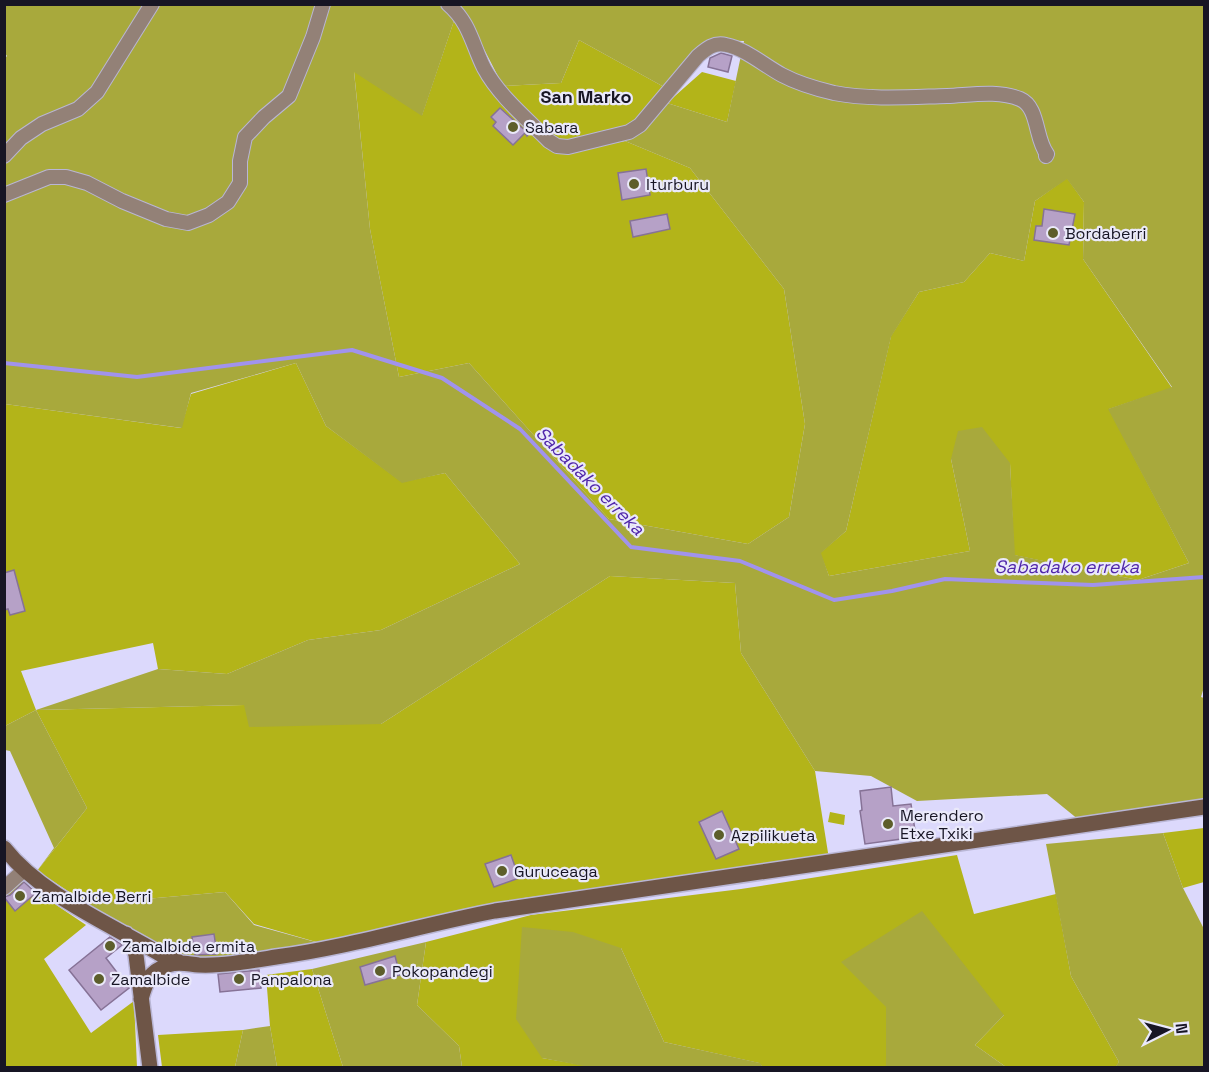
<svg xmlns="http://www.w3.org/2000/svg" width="1209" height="1072" viewBox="0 0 1209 1072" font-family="'Space Grotesk',sans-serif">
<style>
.green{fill:#b3b419}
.forest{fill:#a8a93c;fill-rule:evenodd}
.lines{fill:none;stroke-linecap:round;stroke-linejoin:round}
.stream{stroke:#a193ed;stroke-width:4}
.building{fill:#b6a1c7;stroke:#867296;stroke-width:1.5}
.street-casing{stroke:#b9b6d5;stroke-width:16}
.secondary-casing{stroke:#b9b6d5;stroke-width:18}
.street{stroke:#938177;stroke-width:14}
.secondary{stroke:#6e5547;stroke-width:15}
.poi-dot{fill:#5d5e2b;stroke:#eae9fa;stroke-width:2}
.labels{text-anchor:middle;stroke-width:4.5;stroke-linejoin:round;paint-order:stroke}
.poi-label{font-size:16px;fill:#171524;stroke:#eae9fa;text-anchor:start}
.neighbourhood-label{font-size:18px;font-weight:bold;fill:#171524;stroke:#eae9fa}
.water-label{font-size:18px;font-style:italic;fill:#5026aa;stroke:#eae9fa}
</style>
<rect width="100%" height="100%" fill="#dcd9fc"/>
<path class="green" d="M456,15L491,89L546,148L560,153L625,141L690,168L784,289L805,424L789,517L748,544L609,519L469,363L399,377L370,229L354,71L422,115Z
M579,40L664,87L632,127L567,142L553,139L503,86L561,83Z
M702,72L736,81L727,122L667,103Z
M1067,178L1084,202L1083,259L1172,388L1109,409L1189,563L1138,580L1014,555L1010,463L951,459L970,551L829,576L820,553L846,531L891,336L919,292L964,282L990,253L1024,261L1035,201Z
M296,363L326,426L402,482L445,473L520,564L381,630L308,640L227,674L158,669L153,643L21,671L36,710L244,705L381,724L610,576L735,583L741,653L815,771L829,859L524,898L441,916L330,946L254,924L225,892L88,904L37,871L87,808L36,710L5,726V404L181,428L191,394Z
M830,812L845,815L844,825L828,822Z
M1204,828V882L1183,888L1163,833Z
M957,855L974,914L1056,894L1071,976L1119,1062L1115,1068L1006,1067L975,1045L1004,1015L886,1007L888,1067H763L759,1063L664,1042L621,948L542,1058L594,1067H462L459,1046L417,1005L426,942L531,915L741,889Z
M22,882L86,925L44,959L91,1033L134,1001L137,1067H5L4,898Z
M312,969L343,1067H277L270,1026L266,975Z
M243,1030L235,1067H162L158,1035Z"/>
<path class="forest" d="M5,5H1204V687L1201,697L1204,698V807L1079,820L1047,794L917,801L871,776L815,771L741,653L735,583L610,576L381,724L249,727L244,705L36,710L87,808L37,871L54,848L10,751L5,750V726L36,710L158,669L227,674L308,640L381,630L520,564L445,473L402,483L326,426L296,363L191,393L182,428L5,404L4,59L7,56L4,52ZM456,15L469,20L503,86L561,83L579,40L664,87L683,71L708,40L744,41L727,122L667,103L625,141L690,168L784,289L805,424L789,517L748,544L609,519L469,363L399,377L370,229L354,72L422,116ZM1067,179L1084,202L1083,259L1172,387L1108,409L1189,563L1138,580L1015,555L1010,463L982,427L958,431L951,459L970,551L829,576L821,553L846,531L891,337L919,292L964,282L990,253L1024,261L1035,201Z
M1163,833L1183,888L1204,929V1067H1115L1119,1062L1071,976L1046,844Z
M225,892L254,925L330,946L229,960L188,959L144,939L88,904Z
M922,911L1004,1015L975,1045L1006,1067L888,1068L886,1066V1007L841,962Z
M522,927L573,932L621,948L664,1042L760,1063L763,1067L594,1068L542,1058L516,1019Z
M426,942L417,1005L459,1046L462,1067H343L312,969Z
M270,1026L277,1067H235L243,1030Z"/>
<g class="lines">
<path class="stream" d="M4,363L137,377L352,350L442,378L520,429L631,547L740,561L834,600L892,591L945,579L1093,585L1204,577"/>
</g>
<path class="building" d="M721,53L732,56L728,72L708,67L710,58Z
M500,108L529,134L527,136L525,133L513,145L493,126L496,122L491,117Z
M646,169L650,195L622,200L618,173Z
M1044,209L1075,214L1069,245L1034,240L1036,226H1042Z
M667,214L670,229L633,237L630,221Z
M14,570L25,611L10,615L8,609L4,610V573Z
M891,787L893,806L911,804L916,837L865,844L860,811L862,810L860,791Z
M722,811L739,849L716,859L699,822Z
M511,855L519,878L494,887L485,864Z
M24,882L36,893L15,911L4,897L10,895Z
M214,934L217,954L195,955L192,937Z
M110,937L122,945L106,958L129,988L101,1010L69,970Z
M395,956L400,975L365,985L360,967Z
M259,970L261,988L220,992L218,974Z"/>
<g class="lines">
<defs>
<path id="street" d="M448,4C470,23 472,44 484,68C499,96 527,119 549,141L557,146L568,147L629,132L640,125L698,56C706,49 714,42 726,45C746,49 765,66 782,75C797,83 817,89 834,93C871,100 910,97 947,96C971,95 998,90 1020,99C1039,107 1035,139 1047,154L1046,156
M4,156L21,138L42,124L78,109L97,92L152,4
M4,195L49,177H66L87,183L122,201L166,219L188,223L209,215L228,202L240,183V161L245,137L264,117L289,96L313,37L323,4
M4,888L24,870"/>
<path id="secondary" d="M4,848C41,895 108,923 160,954L179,962
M126,934L132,943L136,955L150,1068
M141,999C146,981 149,972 168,965C179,961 187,964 199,965C224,966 251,961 276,957C350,947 422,925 495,911L1204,807"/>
</defs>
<use href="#street" class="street-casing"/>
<use href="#secondary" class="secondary-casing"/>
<use href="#street" class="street"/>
<use href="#secondary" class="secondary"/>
</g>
<g class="poi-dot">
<circle cx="513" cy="127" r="6"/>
<circle cx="634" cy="184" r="6"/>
<circle cx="1053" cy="233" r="6"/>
<circle cx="888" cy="824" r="6"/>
<circle cx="719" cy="835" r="6"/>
<circle cx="502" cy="871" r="6"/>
<circle cx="20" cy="896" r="6"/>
<circle cx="110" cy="946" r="6"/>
<circle cx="380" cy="971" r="6"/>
<circle cx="99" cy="979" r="6"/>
<circle cx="239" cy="979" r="6"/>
</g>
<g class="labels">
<g class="poi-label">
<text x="525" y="133">Sabara</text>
<text x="646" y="190">Iturburu</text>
<text x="1065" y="239">Bordaberri</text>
<text x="900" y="821">Merendero<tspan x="900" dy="18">Etxe Txiki</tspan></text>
<text x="731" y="841">Azpilikueta</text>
<text x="514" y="877">Guruceaga</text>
<text x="32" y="902">Zamalbide Berri</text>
<text x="122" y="952">Zamalbide ermita</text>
<text x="392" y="977">Pokopandegi</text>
<text x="111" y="985">Zamalbide</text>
<text x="251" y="985">Panpalona</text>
</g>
<g class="neighbourhood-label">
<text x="586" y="103">San Marko</text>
</g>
<g class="water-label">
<text transform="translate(590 481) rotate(45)" y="6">Sabadako erreka</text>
<text x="1067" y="573">Sabadako erreka</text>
</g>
</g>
<rect width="1209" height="1072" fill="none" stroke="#171524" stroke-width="12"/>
<g transform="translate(1167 1030) rotate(84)" stroke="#eae9fa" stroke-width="4.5" paint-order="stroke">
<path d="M0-4.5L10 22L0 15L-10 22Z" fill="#171524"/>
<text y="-9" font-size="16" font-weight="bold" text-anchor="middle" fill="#171524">N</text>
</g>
</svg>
